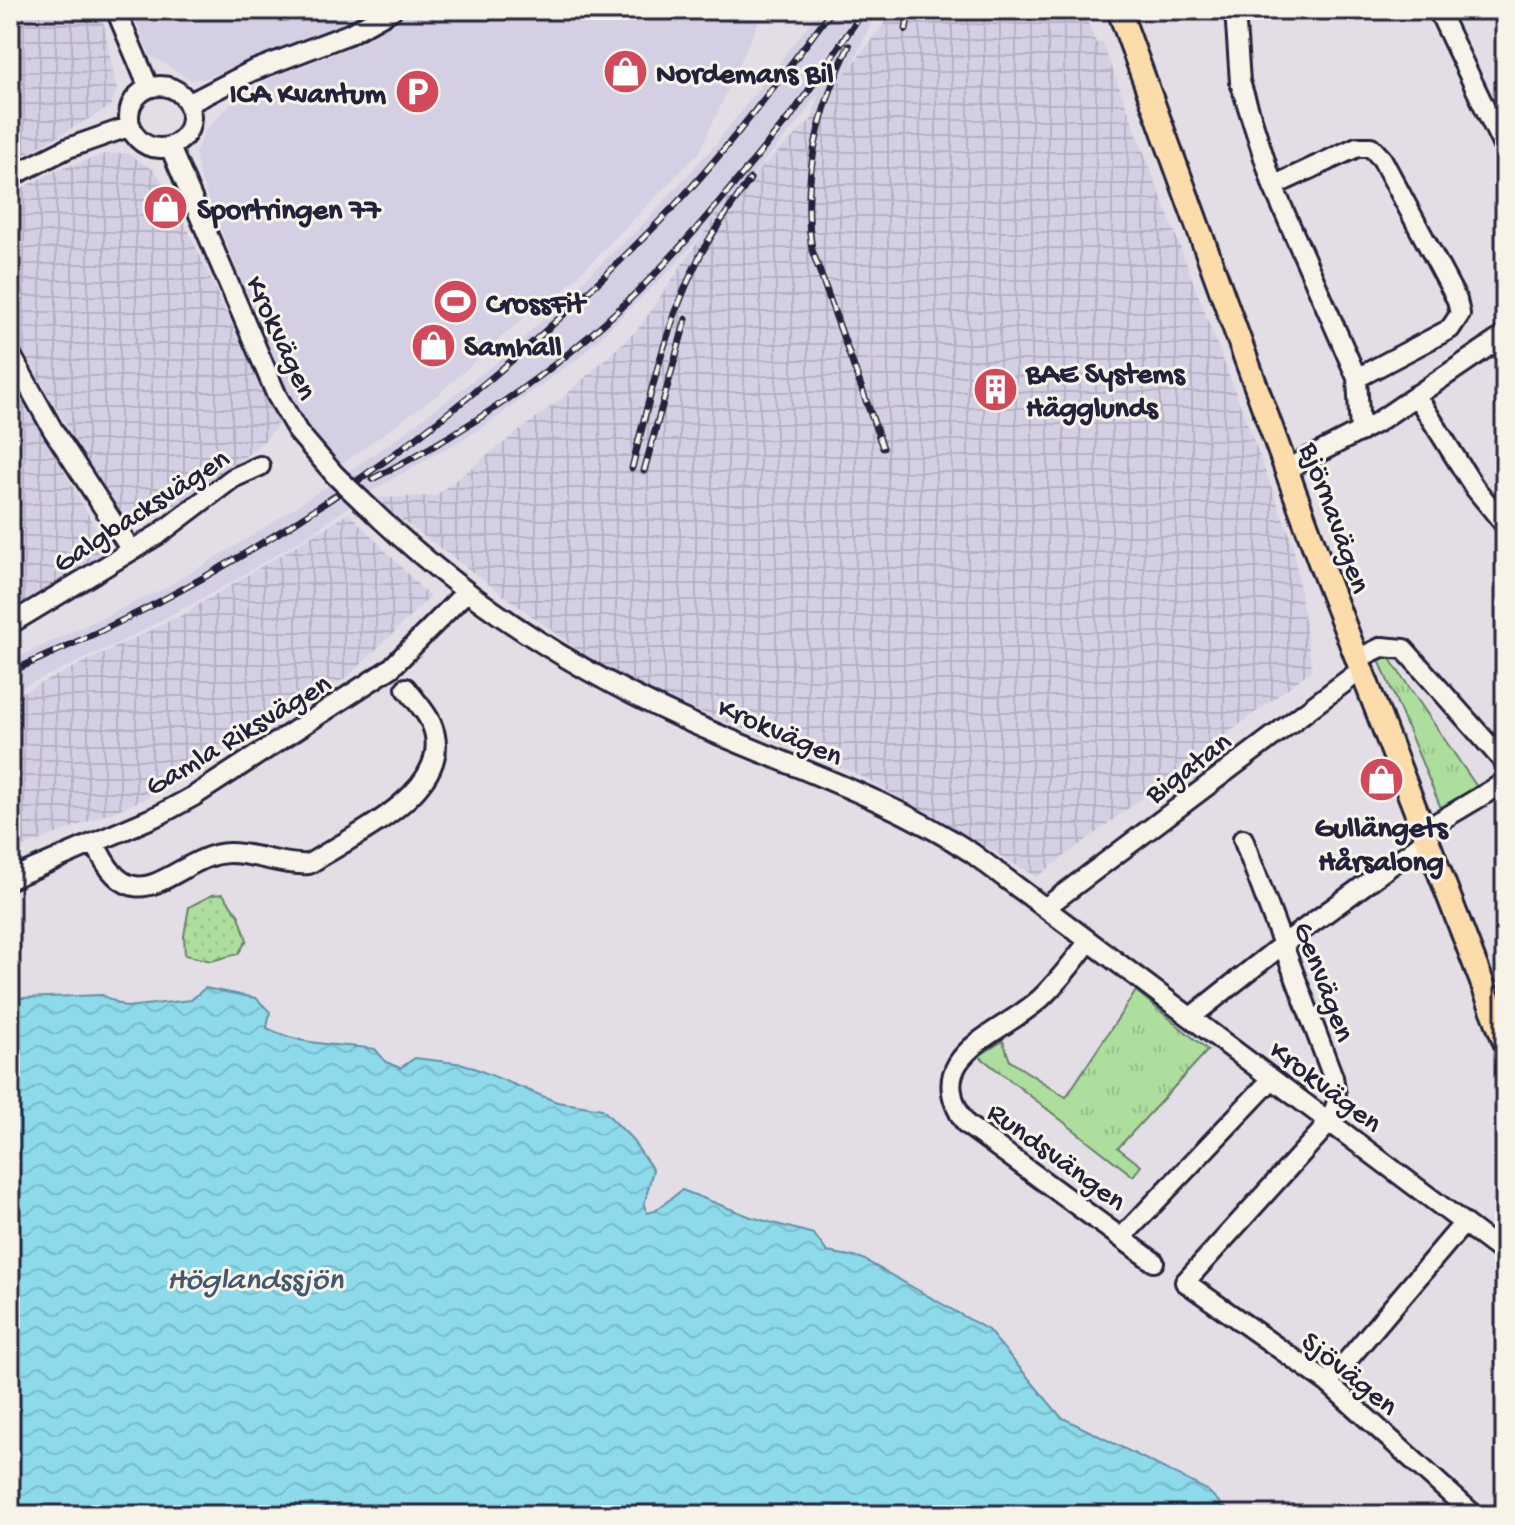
<svg xmlns="http://www.w3.org/2000/svg" width="1515" height="1525" viewBox="0 0 1515 1525" font-family="'Gochi Hand',sans-serif">
<style>
.built{fill:#d5cfe3}
.industrial{fill:url(#industrial-grid)}
.grass{fill:url(#grass-tufts);stroke:#68806c;stroke-width:2}
.park{fill:url(#park-dots);stroke:#68806c;stroke-width:2}
.water{fill:url(#water-waves);stroke:#6290a4;stroke-width:2}
.lines{fill:none;stroke-linecap:round;stroke-linejoin:round}
.minor-casing{stroke:#22223b;stroke-width:24}
.major-casing{stroke:#22223b;stroke-width:28}
.minor{stroke:#f7f3e8;stroke-width:18}
.major{stroke:#fddcac;stroke-width:22}
.rail-casing{stroke:#22223b;stroke-width:7}
.rail{stroke:#f7f3e8;stroke-width:4;stroke-dasharray:12;stroke-linecap:butt}
.minor-bridge-casing{stroke:#22223b;stroke-width:24;stroke-linecap:butt}
.minor-bridge{stroke:#f7f3e8;stroke-width:18}
.labels{text-anchor:middle;stroke-width:6;stroke-linejoin:round;paint-order:stroke}
.poi-label{font-size:30px;font-weight:bold;fill:#22223b;stroke:#f7f3e8;text-anchor:start}
.street-label{font-size:30px;fill:#22223b;stroke:#f7f3e8}
.water-label{font-size:32px;font-style:italic;fill:#425970;stroke:#f7f3e8}
</style>
<defs>
<pattern id="industrial-grid" width="8" height="8" patternUnits="userSpaceOnUse" patternTransform="scale(2)"><rect width="8" height="8" fill="#d5cfe3"/><path d="M0 4h8M4 0v8" fill="none" stroke="#b7b1c4"/></pattern>
<pattern id="grass-tufts" width="24" height="20" patternUnits="userSpaceOnUse" patternTransform="scale(2)"><rect width="24" height="20" fill="#adde9e"/><path d="M3 7l-1-3M5 7V3M7 7l1-3M15 17l-1-3M17 17v-4M19 17l1-3" fill="none" stroke="#95be89"/></pattern>
<pattern id="park-dots" width="8" height="8" patternUnits="userSpaceOnUse" patternTransform="scale(2)"><rect width="8" height="8" fill="#adde9e"/><path d="M2 2h.1M6 6h.1" fill="none" stroke="#95be89" stroke-width="1.8" stroke-linecap="round"/></pattern>
<pattern id="water-waves" width="16" height="10" patternUnits="userSpaceOnUse" patternTransform="scale(2)"><rect width="16" height="10" fill="#8cdaea"/><path d="M0 5q4-4 8 0t8 0" fill="none" stroke="#78bbca"/></pattern>
</defs>
<rect width="100%" height="100%" fill="#e3dee5"/>
<filter id="ink" filterUnits="userSpaceOnUse"><feTurbulence type="fractalNoise" baseFrequency=".0125" numOctaves="2"/><feDisplacementMap in="SourceGraphic" scale="16" xChannelSelector="R" yChannelSelector="G"/><feConvolveMatrix kernelMatrix="1 2 1 2 8 2 1 2 1" color-interpolation-filters="sRGB"/></filter>
<g filter="url(#ink)">
<path class="built" d="M132,10H373L359,19L206,78L191,80L150,55Z
M412,10H764L699,153L553,301L543,300L440,393L339,466L297,417L200,178L195,153L205,130L240,95L271,78L358,45Z
M820,10H878L845,79L811,122L818,94L799,121L676,264L581,356L482,428L370,492L312,533L225,586L123,641L10,693V661L165,588L258,532L389,444L501,359L646,221L713,147Z"/>
<path class="industrial" d="M10,10H101L117,90L110,107L10,163Z
M894,10H1083L1096,43L1102,42L1293,544L1312,670L1037,877L863,777L649,691L590,659L372,498L435,496L567,394L639,328L725,202L810,121Z
M127,153L154,170L172,195L278,425L265,440L207,488L128,532L10,328V194L55,171L105,154Z
M10,374L108,550L105,557L10,614Z
M349,513L430,597L349,676L145,799L10,852V698L182,615Z"/>
<path class="grass" d="M1388,656L1481,793L1443,813L1379,660Z
M1136,991L1208,1050L1118,1148L1141,1166L1133,1176L979,1056L1003,1041L1010,1061L1066,1097Z"/>
<path class="park" d="M223,894L239,916L247,940L238,954L211,961L185,955L184,936L189,907L212,895Z"/>
<path class="water" d="M205,988L256,998L270,1012L267,1028C302,1046 337,1044 375,1049L386,1062L400,1068L415,1058L464,1064L557,1102L602,1109L630,1137L653,1170L644,1205L647,1213L655,1211L682,1190L751,1217L814,1234L827,1252L861,1258L988,1330L1061,1417L1207,1490L1232,1515H10V1004L21,998L102,995L126,1007L191,1000Z"/>
<g class="lines">
<defs>
<path id="minor" d="M116,10L149,88
M1235,10L1240,82L1273,186L1357,378L1360,432
M1438,10L1505,150
M129 117a31 31 0 1 1 62 0a31 31 0 1 1-62 0Z
M188,104L252,71L349,34L392,10
M170,147L277,396L298,432L335,475
M10,177L68,148L131,126
M1273,186L1357,147H1371L1382,159L1457,300L1460,314L1450,329L1357,378
M10,353L53,430L131,550
M1416,395L1474,487L1505,525
M1287,469L1376,423L1505,335
M362,501C454,592 563,664 681,718C778,763 883,794 972,853L1505,1254
M10,624L159,534L233,478L260,466
M1357,659L1382,647L1404,649L1505,763
M1423,831L1505,782
M1243,839L1333,1077L1337,1102L1330,1122L1185,1282L1328,1383L1474,1515
M95,843C135,934 176,854 229,853C256,853 282,866 309,864C353,835 460,789 431,723C426,711 414,699 406,688
M10,879L159,815L194,796L391,668L466,592
M1046,907L1361,670
M1089,941C1074,961 1059,981 1041,998C1000,1036 918,1054 966,1124L1154,1262
M1191,1017L1282,945L1426,840
M1122,1237L1272,1079
M1328,1383L1464,1223"/>
<path id="major" d="M1119,10L1321,565L1505,1042"/>
</defs>
<use href="#minor" class="minor-casing"/>
<use href="#major" class="major-casing"/>
<use href="#minor" class="minor"/>
<use href="#major" class="major"/>
<defs>
<path id="rail" d="M906,30L909,10
M849,46C819,109 801,180 812,250L883,448
M787,122L864,10
M632,468C650,395 667,319 702,252C716,226 734,203 750,179
M644,471L686,319
M372,479C470,430 562,367 639,290C694,236 742,174 791,115
M10,672C63,648 117,625 168,597C348,501 510,374 652,229C719,162 775,85 832,10"/>
</defs>
<use href="#rail" class="rail-casing"/>
<use href="#rail" class="rail"/>
<defs>
<path id="minor-bridge" d="M335,475L362,501"/>
</defs>
<use href="#minor-bridge" class="minor-bridge-casing"/>
<use href="#minor-bridge" class="minor-bridge"/>
</g>
</g>
<defs>
<symbol id="shop-disc" viewBox="-11 -11 22 22"><circle r="9.5" fill="#d1495b" stroke="#f7f3e8"/><path d="M-5-2.5h2.3a2.7 3.5 0 0 1 5.4 0H5L5.5 6h-11ZM-1.5-2.5h3a1.5 2.3 0 0 0-3 0Z" fill="#fff"/></symbol>
<symbol id="parking-disc" viewBox="-11 -11 22 22"><circle r="9.5" fill="#d1495b" stroke="#f7f3e8"/><path d="M-3.5-5.5H1a3.5 3.5 0 0 1 0 7H-1V5.5H-3.5ZM-1-3.4V-.6H.8a1.4 1.4 0 0 0 0-2.8Z" fill="#fff"/></symbol>
<symbol id="stadium-disc" viewBox="-11 -11 22 22"><circle r="9.5" fill="#d1495b" stroke="#f7f3e8"/><path d="M0-5a6.5 5 0 1 0 0 10a6.5 5 0 1 0 0-10ZM-3.5-1.8h7v3.6h-7Z" fill="#fff"/></symbol>
<symbol id="building-disc" viewBox="-11 -11 22 22"><circle r="9.5" fill="#d1495b" stroke="#f7f3e8"/><path d="M-4-6H4V6H1V3H-1V6H-4ZM-2.5-4.3h1.7v1.8h-1.7ZM.8-4.3h1.7v1.8H.8ZM-2.5-1h1.7V.8h-1.7ZM.8-1h1.7V.8H.8Z" fill="#fff"/></symbol>
</defs>
<g fill-rule="evenodd">
<use href="#shop-disc" x="600" y="46" width="51" height="51"/>
<use href="#parking-disc" x="392" y="66" width="51" height="51"/>
<use href="#shop-disc" x="140" y="182" width="51" height="51"/>
<use href="#stadium-disc" x="430" y="276" width="51" height="51"/>
<use href="#shop-disc" x="408" y="320" width="51" height="51"/>
<use href="#building-disc" x="970" y="364" width="51" height="51"/>
<use href="#shop-disc" x="1356" y="754" width="51" height="51"/>
</g>
<g class="labels">
<g class="poi-label">
<text x="656" y="82">Nordemans Bil</text>
<text x="386" y="102" text-anchor="end">ICA Kvantum</text>
<text x="197" y="218">Sportringen 77</text>
<text x="486" y="312">CrossFit</text>
<text x="464" y="355">Samhall</text>
<text x="1026" y="382">BAE Systems<tspan x="1026" dy="34">Hägglunds</tspan></text>
<text x="1381" y="836" text-anchor="middle">Gullängets<tspan x="1381" dy="34">Hårsalong</tspan></text>
</g>
<g class="street-label">
<text transform="translate(283 337) rotate(65)" y="10">Krokvägen</text>
<text transform="translate(140 509) rotate(-33)" y="10">Galgbacksvägen</text>
<text transform="translate(1337 517) rotate(70)" y="10">Björnavägen</text>
<text transform="translate(781 730) rotate(23)" y="10">Krokvägen</text>
<text transform="translate(237 733) rotate(-31)" y="10">Gamla Riksvägen</text>
<text transform="translate(1187 766) rotate(-37)" y="10">Bigatan</text>
<text transform="translate(1326 981) rotate(69)" y="10">Genvägen</text>
<text transform="translate(1327 1085) rotate(37)" y="10">Krokvägen</text>
<text transform="translate(1058 1155) rotate(36)" y="10">Rundsvängen</text>
<text transform="translate(1351 1372) rotate(39)" y="10">Sjövägen</text>
</g>
<g class="water-label">
<text x="255" y="1288">Höglandssjön</text>
</g>
</g>
<rect width="1515" height="1525" fill="none" stroke="#f7f3e8" stroke-width="40"/>
<rect x="20" y="20" width="1475" height="1485" fill="none" stroke="#22223b" stroke-width="3" filter="url(#ink)"/>
</svg>
